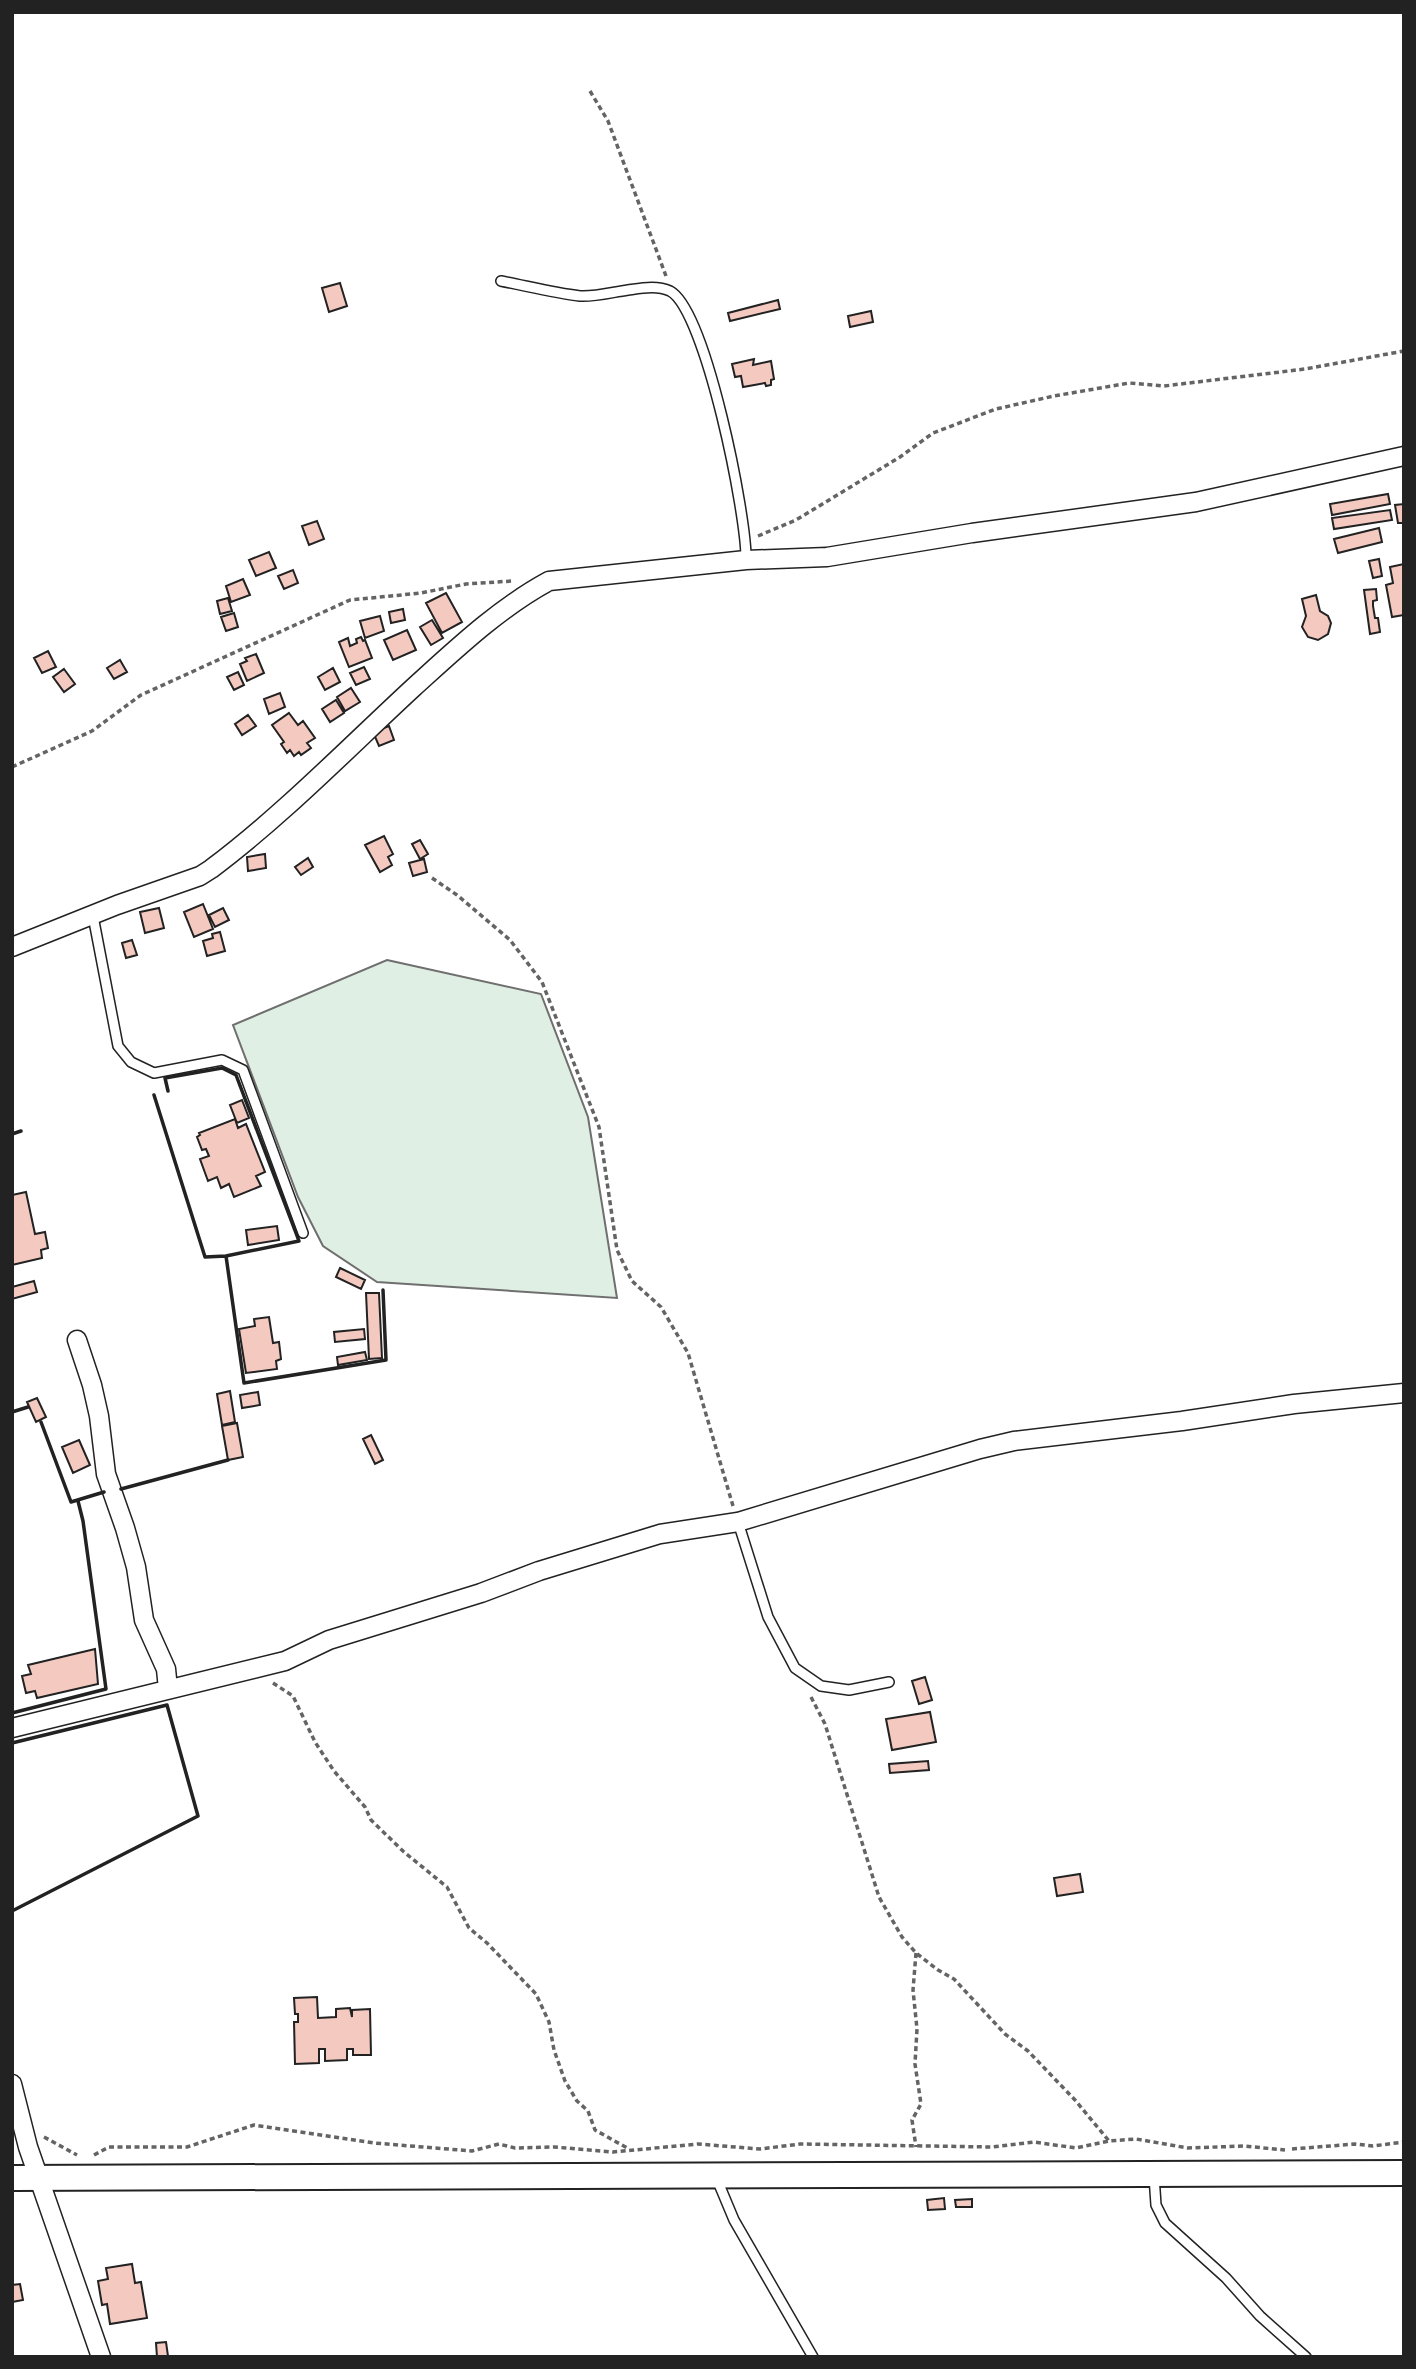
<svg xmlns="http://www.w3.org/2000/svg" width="1416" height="2369" viewBox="0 0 1416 2369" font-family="Ubuntu,sans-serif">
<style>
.green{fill:#e0efe3;stroke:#6f6f6f;stroke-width:2}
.building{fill:#f3c9c0;stroke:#222;stroke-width:2}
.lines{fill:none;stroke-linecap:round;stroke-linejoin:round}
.lane-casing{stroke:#222;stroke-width:12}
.street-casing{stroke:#222;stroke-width:21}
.secondary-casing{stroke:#222;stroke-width:28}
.path{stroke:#646464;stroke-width:3.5;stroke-dasharray:5 3.5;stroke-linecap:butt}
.lane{stroke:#fff;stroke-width:9}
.street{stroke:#fff;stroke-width:18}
.secondary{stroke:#fff;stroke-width:24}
.wall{stroke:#222;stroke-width:3.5}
</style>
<rect width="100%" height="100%" fill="#fff"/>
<path class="green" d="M387,960L541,994L588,1117L617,1298L377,1282L323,1246L298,1197L233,1025Z"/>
<path class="building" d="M340,283L347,306L329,312L322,288Z
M778,300L780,309L730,321L728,313Z
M871,311L873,322L850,327L848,316Z
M754,359L753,365L771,361L774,379L771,380V385L766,386L765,383L743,387L741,376L735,377L732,364Z
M1388,494L1390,504L1332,515L1330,504Z
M1404,504V523H1398L1395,505Z
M1390,510L1392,520L1334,529L1332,518Z
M317,521L324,539L309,545L302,526Z
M1379,528L1382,542L1338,553L1334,539Z
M269,552L276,568L256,576L249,560Z
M1379,559L1382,576L1373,578L1369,561Z
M1404,564V615L1392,617L1386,585L1393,583L1390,567Z
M293,570L298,583L284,589L278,576Z
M243,579L250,595L231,602L226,586Z
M1376,589L1377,600L1373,601V606L1375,618H1378L1380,632L1370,634L1364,590Z
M446,593L462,622L442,633L426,603Z
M1316,595L1320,611L1328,616L1331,623L1328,634L1318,640L1308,637L1302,627L1306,616L1302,599Z
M228,598L232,611L220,614L217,601Z
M403,609L405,620L391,623L389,612Z
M234,613L238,627L226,631L221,617Z
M380,616L384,631L365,638L360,621Z
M432,620L443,638L431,645L420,627Z
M407,630L416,650L393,660L384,640Z
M361,637L363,641L365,640L372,658L349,667L339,642L348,638L350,646L357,643L356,639Z
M48,651L56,667L42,673L34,658Z
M256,654L264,673L247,681L240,664L247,661L245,658Z
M120,660L127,672L114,679L107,668Z
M364,667L370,679L356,685L350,673Z
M333,668L340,682L325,690L318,677Z
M64,669L75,684L64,692L53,677Z
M238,672L244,685L234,690L227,677Z
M351,688L360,702L345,711L337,697Z
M280,693L285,707L269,714L264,699Z
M336,700L344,713L330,722L322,709Z
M289,713L298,725L303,721L315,738L307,743L311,748L301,755L299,752L294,756L290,750L287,753L281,744L284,742L272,725Z
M248,715L256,726L242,735L235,724Z
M389,726L394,740L379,746L373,732Z
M384,836L393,854L388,857L392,865L380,872L365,845Z
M420,840L428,854L420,859L412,844Z
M265,854L266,868L248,871L247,857Z
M308,858L313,867L301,875L295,867Z
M424,859L427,872L413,876L409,863Z
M203,904L213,929L194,937L184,912Z
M159,908L164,928L145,933L140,912Z
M223,908L229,920L215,927L209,915Z
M220,932L225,951L207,956L203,941L213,938L212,934Z
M132,940L137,955L126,958L122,943Z
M242,1100L249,1118L237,1123L230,1105Z
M235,1119L238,1128L246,1124L265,1172L256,1176L261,1186L234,1197L229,1184L221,1188L217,1177L208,1181L200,1159L209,1156L206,1149L202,1150L197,1137L200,1135L199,1133Z
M26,1192L35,1234L45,1232L48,1248L41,1250L42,1258L12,1265V1195Z
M277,1226L279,1240L248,1245L246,1230Z
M340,1268L365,1280L361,1289L336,1277Z
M34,1281L37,1292L12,1299V1287Z
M366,1293H379L382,1358L369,1359Z
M269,1317L273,1343L279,1342L281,1359L276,1361L277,1369L246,1373L239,1329L255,1326L254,1319Z
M364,1329L365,1339L335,1342L334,1332Z
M365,1352L367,1360L338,1365L337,1357Z
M230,1391L235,1422L222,1425L217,1394Z
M258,1392L260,1405L242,1408L240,1395Z
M37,1398L46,1417L36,1422L27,1402Z
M237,1423L243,1457L228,1460L222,1426Z
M371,1435L383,1460L375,1464L363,1439Z
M79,1440L90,1465L73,1473L62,1447Z
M95,1649L98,1684L37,1698L35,1691L26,1693L22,1676L31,1674L28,1665Z
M925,1677L932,1700L919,1704L912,1681Z
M930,1712L936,1742L892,1750L886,1719Z
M928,1761L929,1770L890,1773L889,1764Z
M1080,1874L1083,1892L1057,1896L1054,1878Z
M317,1997L318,2018L336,2017V2009L350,2008L352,2017V2010L370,2009L371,2055H353V2049H347V2060L325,2061V2049H319V2063L295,2064L294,2022H298V2014H295L294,1998Z
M944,2198L945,2209L928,2210L927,2200Z
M972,2199V2207H956L955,2200Z
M132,2264L135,2283L141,2282L147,2318L110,2324L107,2304L102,2305L98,2281L108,2279L106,2268Z
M20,2284L23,2300L12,2302V2285Z
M166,2342L168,2356L157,2357L156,2343Z"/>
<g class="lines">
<defs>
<path id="lane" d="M501,281C527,286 554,293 580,296C595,297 613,292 628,290C642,288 657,285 670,291C706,310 747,517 746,560
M93,916L118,1046L131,1062L154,1073L222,1060L243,1070L303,1233
M738,1522L768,1617L795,1668L821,1686L849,1690L889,1682
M1154,2176L1156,2205L1165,2223L1226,2278L1260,2316L1306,2357
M716,2177L734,2220L813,2357"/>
<path id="street" d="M12,947L117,905L200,876L211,869C283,815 348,748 414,687C456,649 499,608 549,581L746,560L827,557L972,533L1196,502L1404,456
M77,1340L92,1385L99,1416L106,1474L125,1528L136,1567L144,1620L166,1669L168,1689
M12,1728L285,1661L329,1640L481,1593L539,1571L660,1534L738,1522L980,1449L1014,1441L1182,1421L1294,1404L1404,1393
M12,2084L28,2147L101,2357"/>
<path id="secondary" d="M12,2178L1404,2173"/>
</defs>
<use href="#lane" class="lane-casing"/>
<use href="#street" class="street-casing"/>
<use href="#secondary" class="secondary-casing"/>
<path class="path" d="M590,91L608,121L666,276
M758,536L796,520L900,457L933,433L996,409L1054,396L1129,383L1164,386L1305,369L1404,351
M12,767L92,731L141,695L350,600L421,593L466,584L512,581
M432,878L457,895L510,940L542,982L599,1127L617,1250L632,1281L661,1307L688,1353L733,1506
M273,1683L293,1696L315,1742L334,1771L365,1807L371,1820L404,1852L447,1887L469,1928L487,1943L536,1994L549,2022L554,2050L565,2081L577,2101L588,2111L595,2130L629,2149
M811,1697L825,1724L879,1897L902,1937L916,1953L938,1970L954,1979L1005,2034L1028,2051L1075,2100L1109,2141
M916,1953L913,1990L917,2029L915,2064L921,2104L912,2120L916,2147
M44,2137L77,2155
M1292,2149L1355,2144L1373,2146L1404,2142
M94,2155L109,2147H187L254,2125L374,2143L472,2151L499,2144L515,2148L554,2147L613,2152L698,2144L760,2149L800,2144L992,2147L1034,2142L1076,2148L1109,2141L1136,2139L1188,2148L1244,2146L1285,2150"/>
<use href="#lane" class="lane"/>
<use href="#street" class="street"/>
<use href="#secondary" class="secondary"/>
<path class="wall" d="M154,1095L205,1257L226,1256L299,1241L236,1075L222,1068L165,1078L168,1091
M12,1134L21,1131
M226,1256L244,1383L386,1360L383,1290
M12,1412L28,1407
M41,1422L71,1502L104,1492
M121,1489L228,1460
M12,1713L106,1689L83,1521L78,1501
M12,1743L167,1705L198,1816L12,1911"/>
</g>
<rect width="1416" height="2369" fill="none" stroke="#222222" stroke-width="28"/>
</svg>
